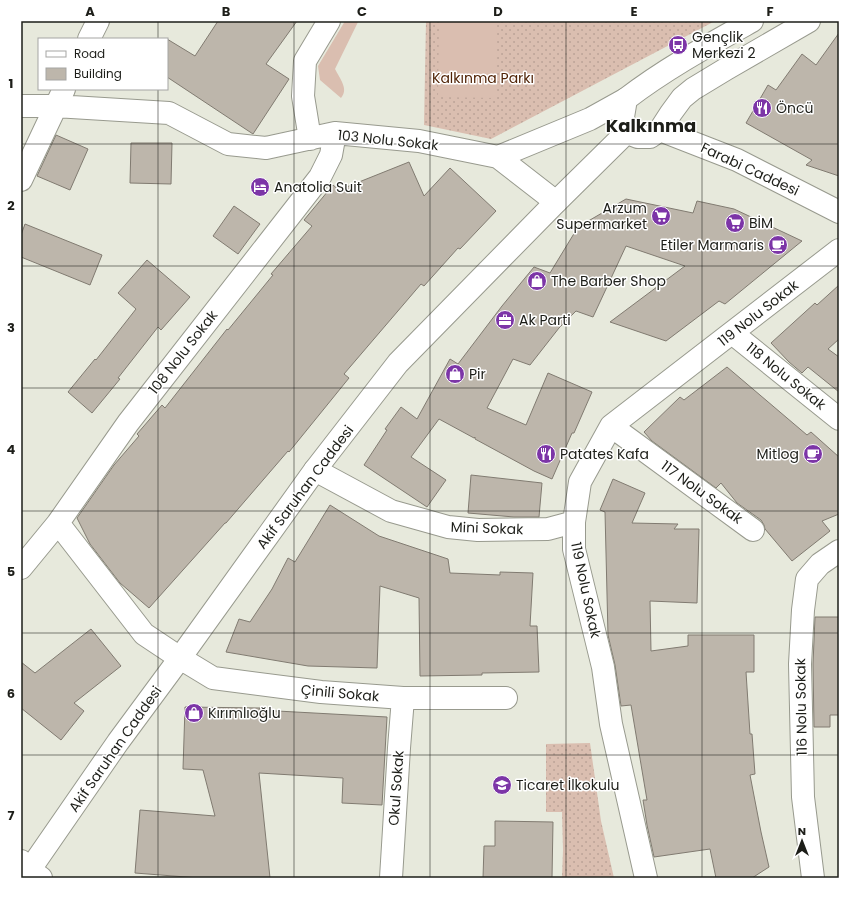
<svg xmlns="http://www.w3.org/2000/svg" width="860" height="899" viewBox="0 0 860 899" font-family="Poppins,sans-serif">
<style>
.grass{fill:url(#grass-dots)}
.garden{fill:#dabeb0}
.building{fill:#bdb6ab;stroke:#817b71}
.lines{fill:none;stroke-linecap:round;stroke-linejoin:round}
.minor-casing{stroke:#989a8e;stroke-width:24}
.tertiary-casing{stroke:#989a8e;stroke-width:24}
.minor{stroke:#fff;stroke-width:22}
.tertiary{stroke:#fff;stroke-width:22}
.grid{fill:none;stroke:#1d1e19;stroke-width:1;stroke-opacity:0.55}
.labels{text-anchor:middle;stroke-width:3;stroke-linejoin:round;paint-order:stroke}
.poi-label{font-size:14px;fill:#1d1e19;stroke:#fff;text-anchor:start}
.park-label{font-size:14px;fill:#512407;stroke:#fff}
.street-label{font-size:14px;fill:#1d1e19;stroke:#fff}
.district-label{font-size:18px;font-weight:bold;fill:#1d1e19;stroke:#fff}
.neatline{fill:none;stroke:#1d1e19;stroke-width:1.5}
.grid-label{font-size:13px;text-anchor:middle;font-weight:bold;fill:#1d1e19}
</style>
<defs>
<pattern id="grass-dots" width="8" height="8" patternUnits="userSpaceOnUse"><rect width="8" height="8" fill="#dabeb0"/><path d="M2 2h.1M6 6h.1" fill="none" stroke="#bba397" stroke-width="1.8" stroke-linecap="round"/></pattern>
</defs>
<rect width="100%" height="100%" fill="#e7e9dc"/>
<path class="grass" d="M426,21H715L491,139L424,125Z
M590,743L601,821L614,878H562L563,850L562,812H546V744Z"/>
<path class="garden" d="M345,21H358V22L335,69C340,79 349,89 341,98L320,80L318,66Z
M439,21H497L496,98L438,97Z"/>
<path class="building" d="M218,21H297L266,64L289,79L253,134L167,77V39L195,56Z
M839,33V176L806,165L812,160L746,123L768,85L776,90L802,54L816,65Z
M56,135L88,149L70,190L37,176Z
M131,143H172L171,184L130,183Z
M409,162L424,196L450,168L496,211L460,249L458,248L424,286L421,284L344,374L349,378L289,452L288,451L226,523H225L149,608L120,583L90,544L77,518L114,465L139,436L137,434L162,405L165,408L227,329L228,330L273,275L271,274L312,226L304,220L333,185L339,190Z
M626,199L693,213L697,201L734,209L802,241L725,304L719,301L666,341L610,322L685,266L626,246L593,317L576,311L559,328L530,365L513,359L487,408L526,425L548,373L592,392L574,433H572L552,479L534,471L475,439V437L474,438L439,419L411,457L446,480L427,507L364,465L387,430L385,429L401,407L417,419L450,359L458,364L502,306L534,267L550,273L578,227Z
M234,206L260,224L238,254L213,236Z
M25,224L102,255L90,285L21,257V235Z
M147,260L190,297L161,330L158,327L118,378L120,379L92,413L68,392L95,359L96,360L136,309L118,293Z
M839,285V339L828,349L839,357V392L808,367L802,373L789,362L771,343L815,303L817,305Z
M727,367L807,435L811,432L839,457V514L822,521L830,531L792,561L765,529L764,525L761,520L737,503L721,483L716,488L652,441L644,432L680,397L684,400Z
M471,475L542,483L539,517H514L468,513Z
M613,479L645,493L632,523L678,524L674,529H699L697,603L650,601L651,651L688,646V635H754V672H746L750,734H752L755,774L750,775L761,832L769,867L752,878H716L710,849L654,857L647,825L643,800H647L631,705L621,706L615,665L608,635L605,512L600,510Z
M330,505L379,536L448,559L450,573L500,575V572L533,573L530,626H537L539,672L482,673V675L420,676L419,598L380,586L377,668L308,666L226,652L239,619L250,622L272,589L288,558L295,562Z
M815,617H839V715H830V727H814L813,664Z
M91,629L121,666L74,703L84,711L61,740L21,708V662L35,673Z
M185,707L260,708L259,710L387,717L382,805L342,803L343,778L259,773L270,878H199L135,873L140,810L215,816L203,770L183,769Z
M495,821L553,822L552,878H483L484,846H495Z"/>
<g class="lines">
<defs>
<path id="minor" d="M89,39L98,21
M21,106H55L169,113L228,144L266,148L335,133L419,141L498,157L556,202
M310,139L303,96L305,61L329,21
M498,157L590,119L626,99
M21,180L64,89
M732,333L839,419
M611,426L753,530
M315,470L391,511L448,527L478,530L548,529L574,522
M58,523L144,634L180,658L213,678L321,692L403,698H506
M21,568L58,523L128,423L320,177L331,155L335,133
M21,861L30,870L41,878
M391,878L399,748L403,698
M646,878L611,724L603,667L574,549V522L580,482L611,426L839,250
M813,878L803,797L800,664L803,610L807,579L820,564L839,551"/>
<path id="tertiary" d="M752,21C709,45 665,69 626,99L623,117L625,126L628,131L633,135L638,137H650L660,130L671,113L682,98L693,89L726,69L809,21
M660,130L737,160L839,212
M24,878L118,742L180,658L315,470L398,363L556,202L628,131"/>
</defs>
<use href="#minor" class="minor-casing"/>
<use href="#tertiary" class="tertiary-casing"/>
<use href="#minor" class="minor"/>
<use href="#tertiary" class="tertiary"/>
</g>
<path class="grid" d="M158,21V39M294,21V878M430,21V878M566,21V878M702,21V878M158,89V878M21,144H839M21,266H839M21,388H839M21,511H839M21,633H839M21,755H839"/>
<defs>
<symbol id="bus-disc" viewBox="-11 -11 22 22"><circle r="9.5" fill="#7c35a7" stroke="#fff"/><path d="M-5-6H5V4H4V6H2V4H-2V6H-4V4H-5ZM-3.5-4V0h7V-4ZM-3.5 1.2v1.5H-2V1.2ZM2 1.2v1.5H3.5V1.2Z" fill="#fff"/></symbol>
<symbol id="restaurant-disc" viewBox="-11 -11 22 22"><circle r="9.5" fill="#7c35a7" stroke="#fff"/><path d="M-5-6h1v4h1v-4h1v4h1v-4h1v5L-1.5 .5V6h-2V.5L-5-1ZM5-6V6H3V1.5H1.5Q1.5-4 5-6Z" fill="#fff"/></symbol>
<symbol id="hotel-disc" viewBox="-11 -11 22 22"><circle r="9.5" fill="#7c35a7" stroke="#fff"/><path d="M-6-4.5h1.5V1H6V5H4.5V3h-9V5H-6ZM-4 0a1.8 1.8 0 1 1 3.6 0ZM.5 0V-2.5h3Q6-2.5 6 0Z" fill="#fff"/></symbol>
<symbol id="supermarket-disc" viewBox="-11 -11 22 22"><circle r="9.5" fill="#7c35a7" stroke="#fff"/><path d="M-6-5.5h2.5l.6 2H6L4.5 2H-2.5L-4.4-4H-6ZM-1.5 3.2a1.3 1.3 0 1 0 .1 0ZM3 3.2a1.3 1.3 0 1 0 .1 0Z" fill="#fff"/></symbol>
<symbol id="cafe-disc" viewBox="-11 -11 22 22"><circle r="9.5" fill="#7c35a7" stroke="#fff"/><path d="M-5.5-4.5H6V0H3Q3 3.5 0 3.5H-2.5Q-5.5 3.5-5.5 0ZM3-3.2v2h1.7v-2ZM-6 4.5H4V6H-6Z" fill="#fff"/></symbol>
<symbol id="shop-disc" viewBox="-11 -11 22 22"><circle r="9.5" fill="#7c35a7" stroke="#fff"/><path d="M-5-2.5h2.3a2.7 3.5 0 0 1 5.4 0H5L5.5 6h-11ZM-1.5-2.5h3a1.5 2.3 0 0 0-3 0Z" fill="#fff"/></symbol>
<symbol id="office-disc" viewBox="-11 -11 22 22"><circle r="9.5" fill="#7c35a7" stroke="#fff"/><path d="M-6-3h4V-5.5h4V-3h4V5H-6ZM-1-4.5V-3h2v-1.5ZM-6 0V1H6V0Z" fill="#fff"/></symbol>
<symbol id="school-disc" viewBox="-11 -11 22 22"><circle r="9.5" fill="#7c35a7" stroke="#fff"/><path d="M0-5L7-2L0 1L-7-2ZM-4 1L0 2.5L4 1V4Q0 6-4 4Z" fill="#fff"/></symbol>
</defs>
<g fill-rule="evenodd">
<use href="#bus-disc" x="667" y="34" width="22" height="22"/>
<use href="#restaurant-disc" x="751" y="97" width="22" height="22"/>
<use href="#hotel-disc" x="249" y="176" width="22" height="22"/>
<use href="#supermarket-disc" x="650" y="205" width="22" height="22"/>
<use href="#supermarket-disc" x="724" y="212" width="22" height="22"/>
<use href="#cafe-disc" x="767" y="234" width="22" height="22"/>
<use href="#shop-disc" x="526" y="270" width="22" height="22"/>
<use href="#office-disc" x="494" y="309" width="22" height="22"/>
<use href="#shop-disc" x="444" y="363" width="22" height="22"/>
<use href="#restaurant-disc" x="535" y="443" width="22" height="22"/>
<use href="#cafe-disc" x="802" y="443" width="22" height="22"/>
<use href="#shop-disc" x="183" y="702" width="22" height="22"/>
<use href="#school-disc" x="491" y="774" width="22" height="22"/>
</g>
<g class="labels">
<g class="poi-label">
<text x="692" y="42">Gençlik<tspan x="692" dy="16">Merkezi 2</tspan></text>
<text x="776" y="113">Öncü</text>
<text x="274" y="192">Anatolia Suit</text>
<text x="647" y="213" text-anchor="end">Arzum<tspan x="647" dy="16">Supermarket</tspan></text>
<text x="749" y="228">BİM</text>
<text x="764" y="250" text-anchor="end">Etiler Marmaris</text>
<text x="551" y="286">The Barber Shop</text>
<text x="519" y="325">Ak Parti</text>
<text x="469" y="379">Pir</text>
<text x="560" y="459">Patates Kafa</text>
<text x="799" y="459" text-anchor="end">Mitlog</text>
<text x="208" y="718">Kırımlıoğlu</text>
<text x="516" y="790">Ticaret İlkokulu</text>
</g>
<g class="park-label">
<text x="483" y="83">Kalkınma Parkı</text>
</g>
<g class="street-label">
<text transform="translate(388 140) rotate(6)" y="5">103 Nolu Sokak</text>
<text transform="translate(750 169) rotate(25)" y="5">Farabi Caddesi</text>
<text transform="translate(758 313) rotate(-38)" y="5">119 Nolu Sokak</text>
<text transform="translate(183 352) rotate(-52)" y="5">108 Nolu Sokak</text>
<text transform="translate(786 376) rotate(39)" y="5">118 Nolu Sokak</text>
<text transform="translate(305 487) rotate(-53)" y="5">Akif Saruhan Caddesi</text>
<text transform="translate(702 492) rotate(36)" y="5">117 Nolu Sokak</text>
<text transform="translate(487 528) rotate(2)" y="5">Mini Sokak</text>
<text transform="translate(586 590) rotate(78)" y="5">119 Nolu Sokak</text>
<text transform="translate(340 693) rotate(5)" y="5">Çinili Sokak</text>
<text transform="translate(801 707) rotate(-91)" y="5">116 Nolu Sokak</text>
<text transform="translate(115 749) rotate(-55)" y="5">Akif Saruhan Caddesi</text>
<text transform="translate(396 788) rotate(-86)" y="5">Okul Sokak</text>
</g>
<g class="district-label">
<text x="651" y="132">Kalkınma</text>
</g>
</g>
<rect width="860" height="899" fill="none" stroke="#ffffff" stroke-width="44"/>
<rect x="38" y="38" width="130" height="52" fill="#ffffff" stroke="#a5a5a3"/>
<rect x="46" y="51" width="20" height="6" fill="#ffffff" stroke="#a5a5a3"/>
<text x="74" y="58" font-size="12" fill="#1d1e19">Road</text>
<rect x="46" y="68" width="20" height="12" fill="#bdb6ab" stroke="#a5a5a3"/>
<text x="74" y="78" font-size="12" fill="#1d1e19">Building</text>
<g transform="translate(802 841)" stroke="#ffffff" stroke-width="3" paint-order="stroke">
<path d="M0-3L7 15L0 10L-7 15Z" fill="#1d1e19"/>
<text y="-6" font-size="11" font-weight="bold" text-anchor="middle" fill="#1d1e19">N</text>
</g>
<rect x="22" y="22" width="816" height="855" class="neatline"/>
<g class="grid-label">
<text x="90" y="16">A</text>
<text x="226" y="16">B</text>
<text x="362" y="16">C</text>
<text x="498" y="16">D</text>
<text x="634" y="16">E</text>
<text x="770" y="16">F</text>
<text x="11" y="88">1</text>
<text x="11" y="210">2</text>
<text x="11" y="332">3</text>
<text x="11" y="454">4</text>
<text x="11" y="576">5</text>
<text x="11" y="698">6</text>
<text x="11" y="820">7</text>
</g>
</svg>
